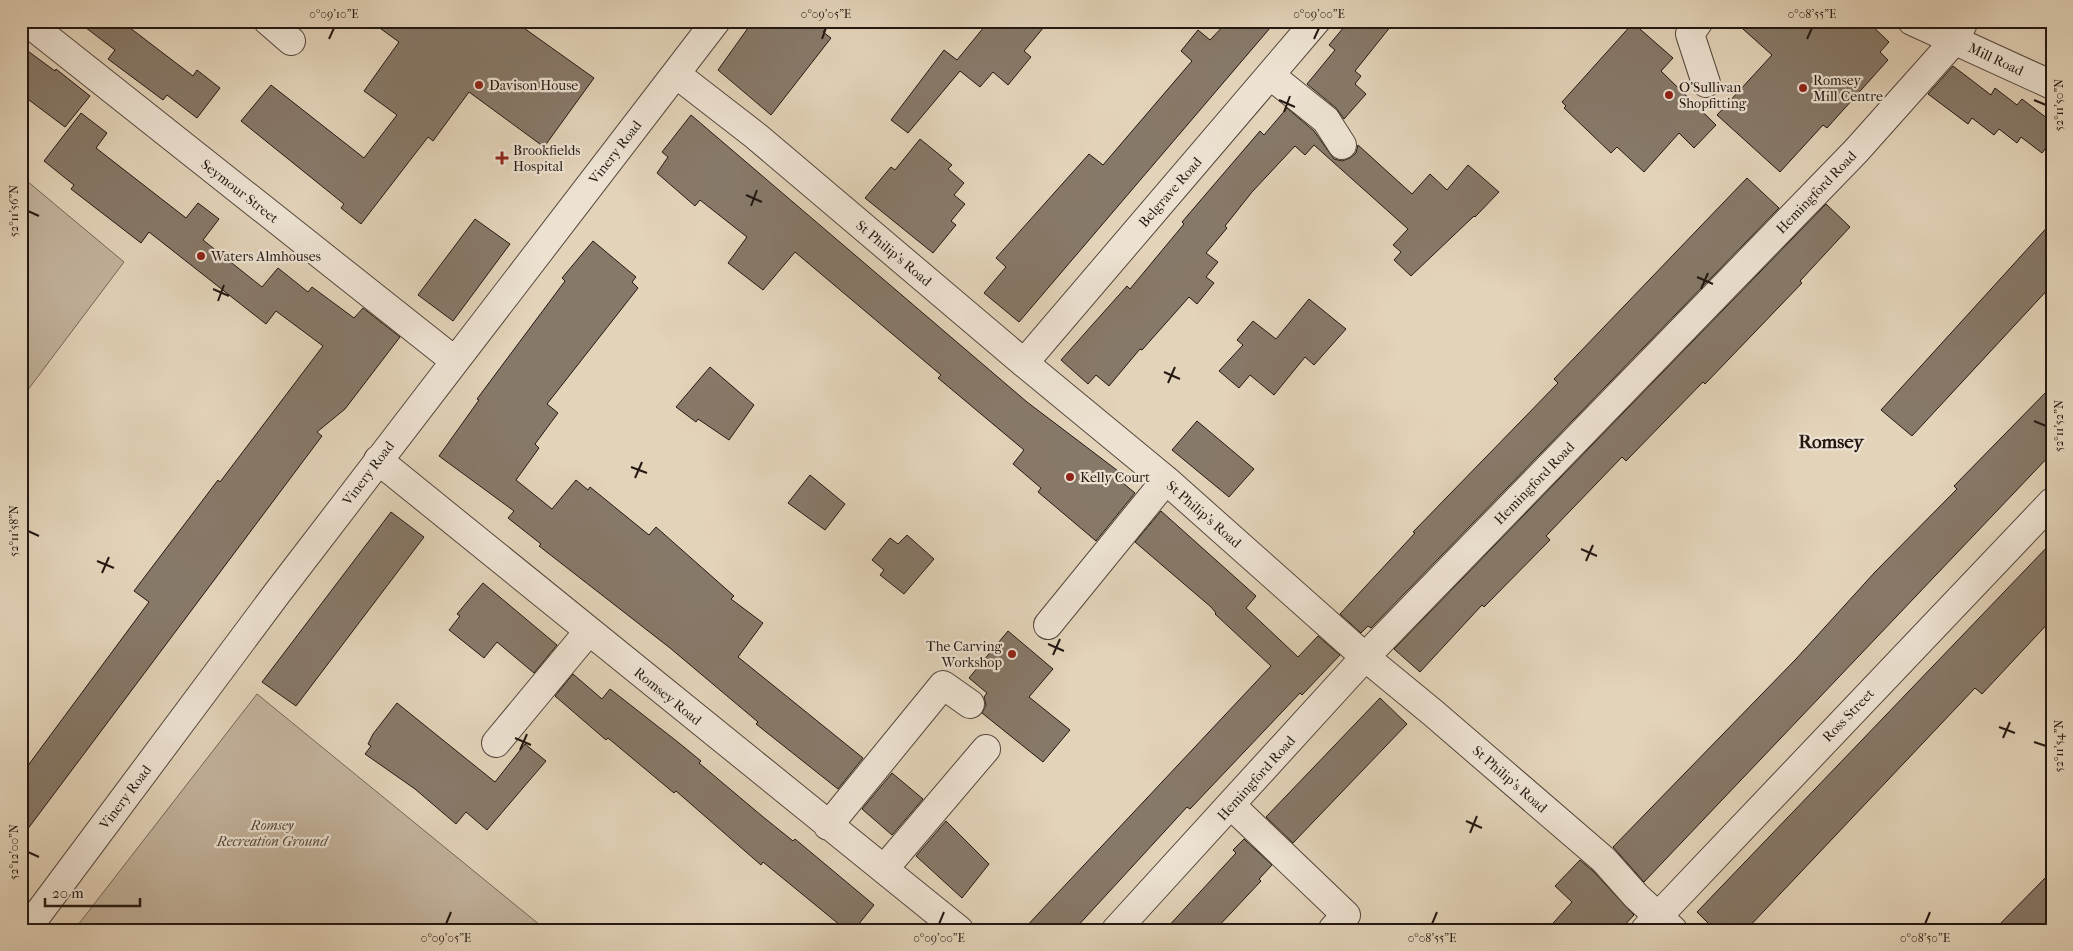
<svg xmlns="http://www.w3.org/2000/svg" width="2073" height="951" viewBox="0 0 2073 951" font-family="'IM FELL French Canon',serif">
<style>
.green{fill:#c3b39d;stroke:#746658}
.building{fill:#877969;stroke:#241812}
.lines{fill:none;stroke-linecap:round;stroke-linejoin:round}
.minor-casing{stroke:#54473c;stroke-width:30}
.minor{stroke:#ede2d2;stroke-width:28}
.ticks{fill:none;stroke:#241812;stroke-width:2}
.poi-dot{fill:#8f2418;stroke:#ede2d2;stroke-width:2}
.labels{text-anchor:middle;stroke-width:4.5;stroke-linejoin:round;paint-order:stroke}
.street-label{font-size:14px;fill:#241812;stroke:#ede2d2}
.poi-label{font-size:14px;fill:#241812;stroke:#ede2d2;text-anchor:start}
.park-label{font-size:14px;font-style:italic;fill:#54463c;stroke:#ede2d2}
.district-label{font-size:19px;font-weight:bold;fill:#241812;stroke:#ede2d2}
.neatline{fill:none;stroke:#241812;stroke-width:2}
.ticks-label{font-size:12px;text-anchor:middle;fill:#241812}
</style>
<rect width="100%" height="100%" fill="#e3d3b9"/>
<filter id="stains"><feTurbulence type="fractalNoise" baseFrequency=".004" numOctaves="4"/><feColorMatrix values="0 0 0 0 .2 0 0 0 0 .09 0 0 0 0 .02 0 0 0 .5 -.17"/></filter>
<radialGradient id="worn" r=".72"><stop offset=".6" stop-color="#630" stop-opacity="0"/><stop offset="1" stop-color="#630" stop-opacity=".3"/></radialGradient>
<path class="green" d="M21,176L124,262L21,399Z
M257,694L546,930H74Z"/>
<path class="building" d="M77,21H121L193,76L197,70L220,88L197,118L167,95L163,100L108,59L115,50Z
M370,21H514L594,78L544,147L469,92L433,141L428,137L361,224L341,208L344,204L241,121L271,85L364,158L397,115L364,91L399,42Z
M753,21H831L823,32L831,38L771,115L718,70Z
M989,21H1049L1024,51L1031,57L1008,85L993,72L980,87L960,71L908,133L891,120L944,50L957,60Z
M1228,21H1276L1019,322L984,293L1006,267L996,258L1089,154L1103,165L1192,61L1181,51L1198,30L1210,40Z
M1349,21H1395L1355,71L1361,76L1355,84L1366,94L1344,119L1336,108L1307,84L1335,50L1329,45Z
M1734,21H1867L1889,42L1880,52L1888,60L1827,128L1823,125L1780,172L1717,115L1772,55Z
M1633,23L1673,58L1661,71L1716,125L1694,148L1679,133L1644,172L1617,147L1611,153L1564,108L1566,106L1562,102Z
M21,46L55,71L56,69L90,96L65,127L21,94Z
M1953,66L1991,95L1995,88L2017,105L2022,99L2052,122V140L2042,153L2021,137L2017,143L1999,129L1994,135L1972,118L1968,124L1928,94Z
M1287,108L1314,131L1334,159L1342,161L1350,158L1356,153L1358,145L1412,194L1430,174L1447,190L1468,165L1499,192L1475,217L1474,216L1411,276L1394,260L1401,252L1393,245L1408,229L1314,145L1305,155L1295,146L1252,192L1225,226L1227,228L1206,253L1218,262L1206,277L1214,283L1197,304L1189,297L1142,350L1140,349L1109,386L1096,375L1088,384L1061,360L1127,286L1130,289L1184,224L1182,222L1260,131L1264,135Z
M81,113L107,133L96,148L186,218L198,203L219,219L203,240L262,287L278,268L308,292L312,287L354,318L363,308L400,337L345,409L317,432L322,436L21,838V775L149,602L134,591L218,480L220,482L323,346L276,311L266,324L149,232L141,243L71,189L74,185L44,161Z
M691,115L1027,402L1122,474L1118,479L1135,493L1096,541L1038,492L1041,488L1013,464L1024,450L938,378L941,375L795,252L763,290L728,263L747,237L700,200L695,206L657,173L668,157L662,152Z
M920,139L952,165L948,169L964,183L954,195L965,204L951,221L956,225L933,253L865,198L891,167L895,170Z
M1747,178L1779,208L1371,628L1368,626L1361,633L1340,614L1415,533L1413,532L1558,383L1554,379Z
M1826,204L1850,227L1800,281L1802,283L1705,384L1703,382L1626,461L1622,457L1546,536L1550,540L1484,607L1482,605L1420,672L1394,649Z
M475,219L510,244L453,321L418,295Z
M2052,222V285L1912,436L1881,410Z
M593,241L636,277L632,282L638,288L547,404L558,413L535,444L539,448L516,480L552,509L576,480L588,490L590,487L649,535L656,527L734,596L731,599L763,623L738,657L863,758L838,789L756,724L758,722L670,648L539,546L541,544L508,518L514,511L439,456L479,400L477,399L565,281L562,278Z
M1309,299L1346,329L1314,365L1305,357L1274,395L1250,375L1239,388L1219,371L1243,345L1237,340L1253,321L1276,339Z
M710,367L754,405L729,440L698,419L696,422L676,407Z
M2052,386V453L1644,882L1613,847L1796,659L1875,572L1957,489L1954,486Z
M1197,421L1254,469L1229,497L1172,450Z
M810,475L845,504L825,530L788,503Z
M1161,511L1256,596L1246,608L1298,657L1318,636L1340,655L1302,695L1300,693L1190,809L1187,807L1074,930H1023L1271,666L1215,614L1216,613L1211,607L1135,542Z
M391,512L424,537L296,706L262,682Z
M907,535L934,559L904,594L880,575L884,570L872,560L890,538L898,544Z
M2052,542V619L1982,694L1975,688L1746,930H1715L1697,912Z
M483,583L557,645L534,673L497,642L484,658L449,630L460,616L457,614Z
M1008,631L1053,669L1029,697L1070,730L1043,762L982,713L986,705L984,697L987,693L969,678Z
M573,674L602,699L610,689L679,743L701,761L699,763L762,816L793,841L795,839L874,905L854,930H846L763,862L761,865L676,791L674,793L608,738L606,740L555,696Z
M1380,698L1407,724L1293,843L1266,817Z
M397,703L495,782L525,744L546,761L487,830L466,812L456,824L415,789L365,754L371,746L368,744L373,734Z
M892,773L923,799L892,835L862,809Z
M946,821L989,864L962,898L916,856Z
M1244,839L1272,865L1259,879L1261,881L1215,930H1165L1236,853L1233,850Z
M1580,860L1593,871L1634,915L1620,930H1547L1572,902L1555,886Z
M2052,871V930H1994Z"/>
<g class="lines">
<defs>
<path id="minor" d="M26,21L455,361
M268,21L291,41
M1699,21L1690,34L1706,83
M1912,21L2052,85
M676,74L756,136L1024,363L1166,480L1365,657L1432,712L1604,860L1636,896L1673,930
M1270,75L1326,120L1342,145
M1024,363L1316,21
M378,460L959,930
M1048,625L1166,480
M496,743L588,632
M1232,806L1346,915L1333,929
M828,826L943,685L970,704
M884,869L986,749
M26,930L278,592L716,21
M1116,930L1365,657L1856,151L1955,40L1964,21
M1645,930L2052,502"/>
</defs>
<use href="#minor" class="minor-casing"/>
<use href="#minor" class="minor"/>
</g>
<path class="ticks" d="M329,39L334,28M822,39L826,28M1314,39L1319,28M1807,39L1812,28M1279,100L1295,107M2034,100L2046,105M1284,112L1290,96M746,195L762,202M751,206L757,190M28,211L39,216M1697,277L1713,284M213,289L229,296M1701,289L1708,273M218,301L224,285M1164,372L1180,379M1168,383L1175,367M2034,421L2046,426M631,467L647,473M635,478L642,462M28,531L39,536M1581,549L1597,556M97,561L114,568M1586,561L1593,545M102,573L109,557M1048,644L1064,651M1053,655L1060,639M1999,727L2015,733M515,738L531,745M2003,738L2010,722M2034,742L2046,746M520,750L527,734M1466,821L1482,828M1470,833L1477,816M28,852L39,857M446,924L451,912M939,924L944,912M1432,924L1437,912M1925,924L1930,912"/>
<g class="poi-dot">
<circle cx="479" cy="85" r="5"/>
<circle cx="1803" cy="88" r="5"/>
<circle cx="1669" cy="95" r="5"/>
<path d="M499.5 150.5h5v5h5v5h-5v5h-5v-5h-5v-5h5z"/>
<circle cx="201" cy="256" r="5"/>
<circle cx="1070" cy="477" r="5"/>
<circle cx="1012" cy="654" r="5"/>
</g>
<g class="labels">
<g class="street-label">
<text transform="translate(1996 59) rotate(25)" y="5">Mill Road</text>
<text transform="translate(615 152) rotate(-52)" y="5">Vinery Road</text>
<text transform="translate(240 191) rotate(38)" y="5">Seymour Street</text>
<text transform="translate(1170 192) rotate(-49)" y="5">Belgrave Road</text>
<text transform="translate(1816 192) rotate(-46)" y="5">Hemingford Road</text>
<text transform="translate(894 253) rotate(40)" y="5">St Philip's Road</text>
<text transform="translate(368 473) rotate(-53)" y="5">Vinery Road</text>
<text transform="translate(1534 483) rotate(-46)" y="5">Hemingford Road</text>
<text transform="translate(1204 514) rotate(41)" y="5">St Philip's Road</text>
<text transform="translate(668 696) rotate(39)" y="5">Romsey Road</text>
<text transform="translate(1848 715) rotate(-46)" y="5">Ross Street</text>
<text transform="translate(1256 778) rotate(-48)" y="5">Hemingford Road</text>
<text transform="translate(1510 779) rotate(41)" y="5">St Philip's Road</text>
<text transform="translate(125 797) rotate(-53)" y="5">Vinery Road</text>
</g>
<g class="poi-label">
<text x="1813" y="85">Romsey<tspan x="1813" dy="16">Mill Centre</tspan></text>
<text x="489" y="90">Davison House</text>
<text x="1679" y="92">O'Sullivan<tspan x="1679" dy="16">Shopfitting</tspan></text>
<text x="513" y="155">Brookfields<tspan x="513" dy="16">Hospital</tspan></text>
<text x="211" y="261">Waters Almhouses</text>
<text x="1080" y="482">Kelly Court</text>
<text x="1002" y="651" text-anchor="end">The Carving<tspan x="1002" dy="16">Workshop</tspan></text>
</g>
<g class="park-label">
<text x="272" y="830">Romsey<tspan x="272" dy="16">Recreation Ground</tspan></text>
</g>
<g class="district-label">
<text x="1831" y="448">Romsey</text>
</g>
</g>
<rect width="2073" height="951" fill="none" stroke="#e3d3b9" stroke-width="55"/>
<path d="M45 898v8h95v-8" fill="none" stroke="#241812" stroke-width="2.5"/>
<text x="52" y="898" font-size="15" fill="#241812" stroke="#ede2d2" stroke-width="4" paint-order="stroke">20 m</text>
<rect x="28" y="28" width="2018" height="896" class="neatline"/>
<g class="ticks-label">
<text x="334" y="18">0°09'10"E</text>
<text x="826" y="18">0°09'05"E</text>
<text x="1319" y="18">0°09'00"E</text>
<text x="1812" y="18">0°08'55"E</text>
<text transform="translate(2059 105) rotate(-90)" y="4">52°11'50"N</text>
<text transform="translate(14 211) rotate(-90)" y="4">52°11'56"N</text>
<text transform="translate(2059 426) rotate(-90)" y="4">52°11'52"N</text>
<text transform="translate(14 531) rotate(-90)" y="4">52°11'58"N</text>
<text transform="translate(2059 746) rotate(-90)" y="4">52°11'54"N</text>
<text transform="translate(14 852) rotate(-90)" y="4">52°12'00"N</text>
<text x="446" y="942">0°09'05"E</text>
<text x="939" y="942">0°09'00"E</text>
<text x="1432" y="942">0°08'55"E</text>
<text x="1925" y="942">0°08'50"E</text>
</g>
<rect width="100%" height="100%" filter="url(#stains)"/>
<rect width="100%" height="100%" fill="url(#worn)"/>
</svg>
